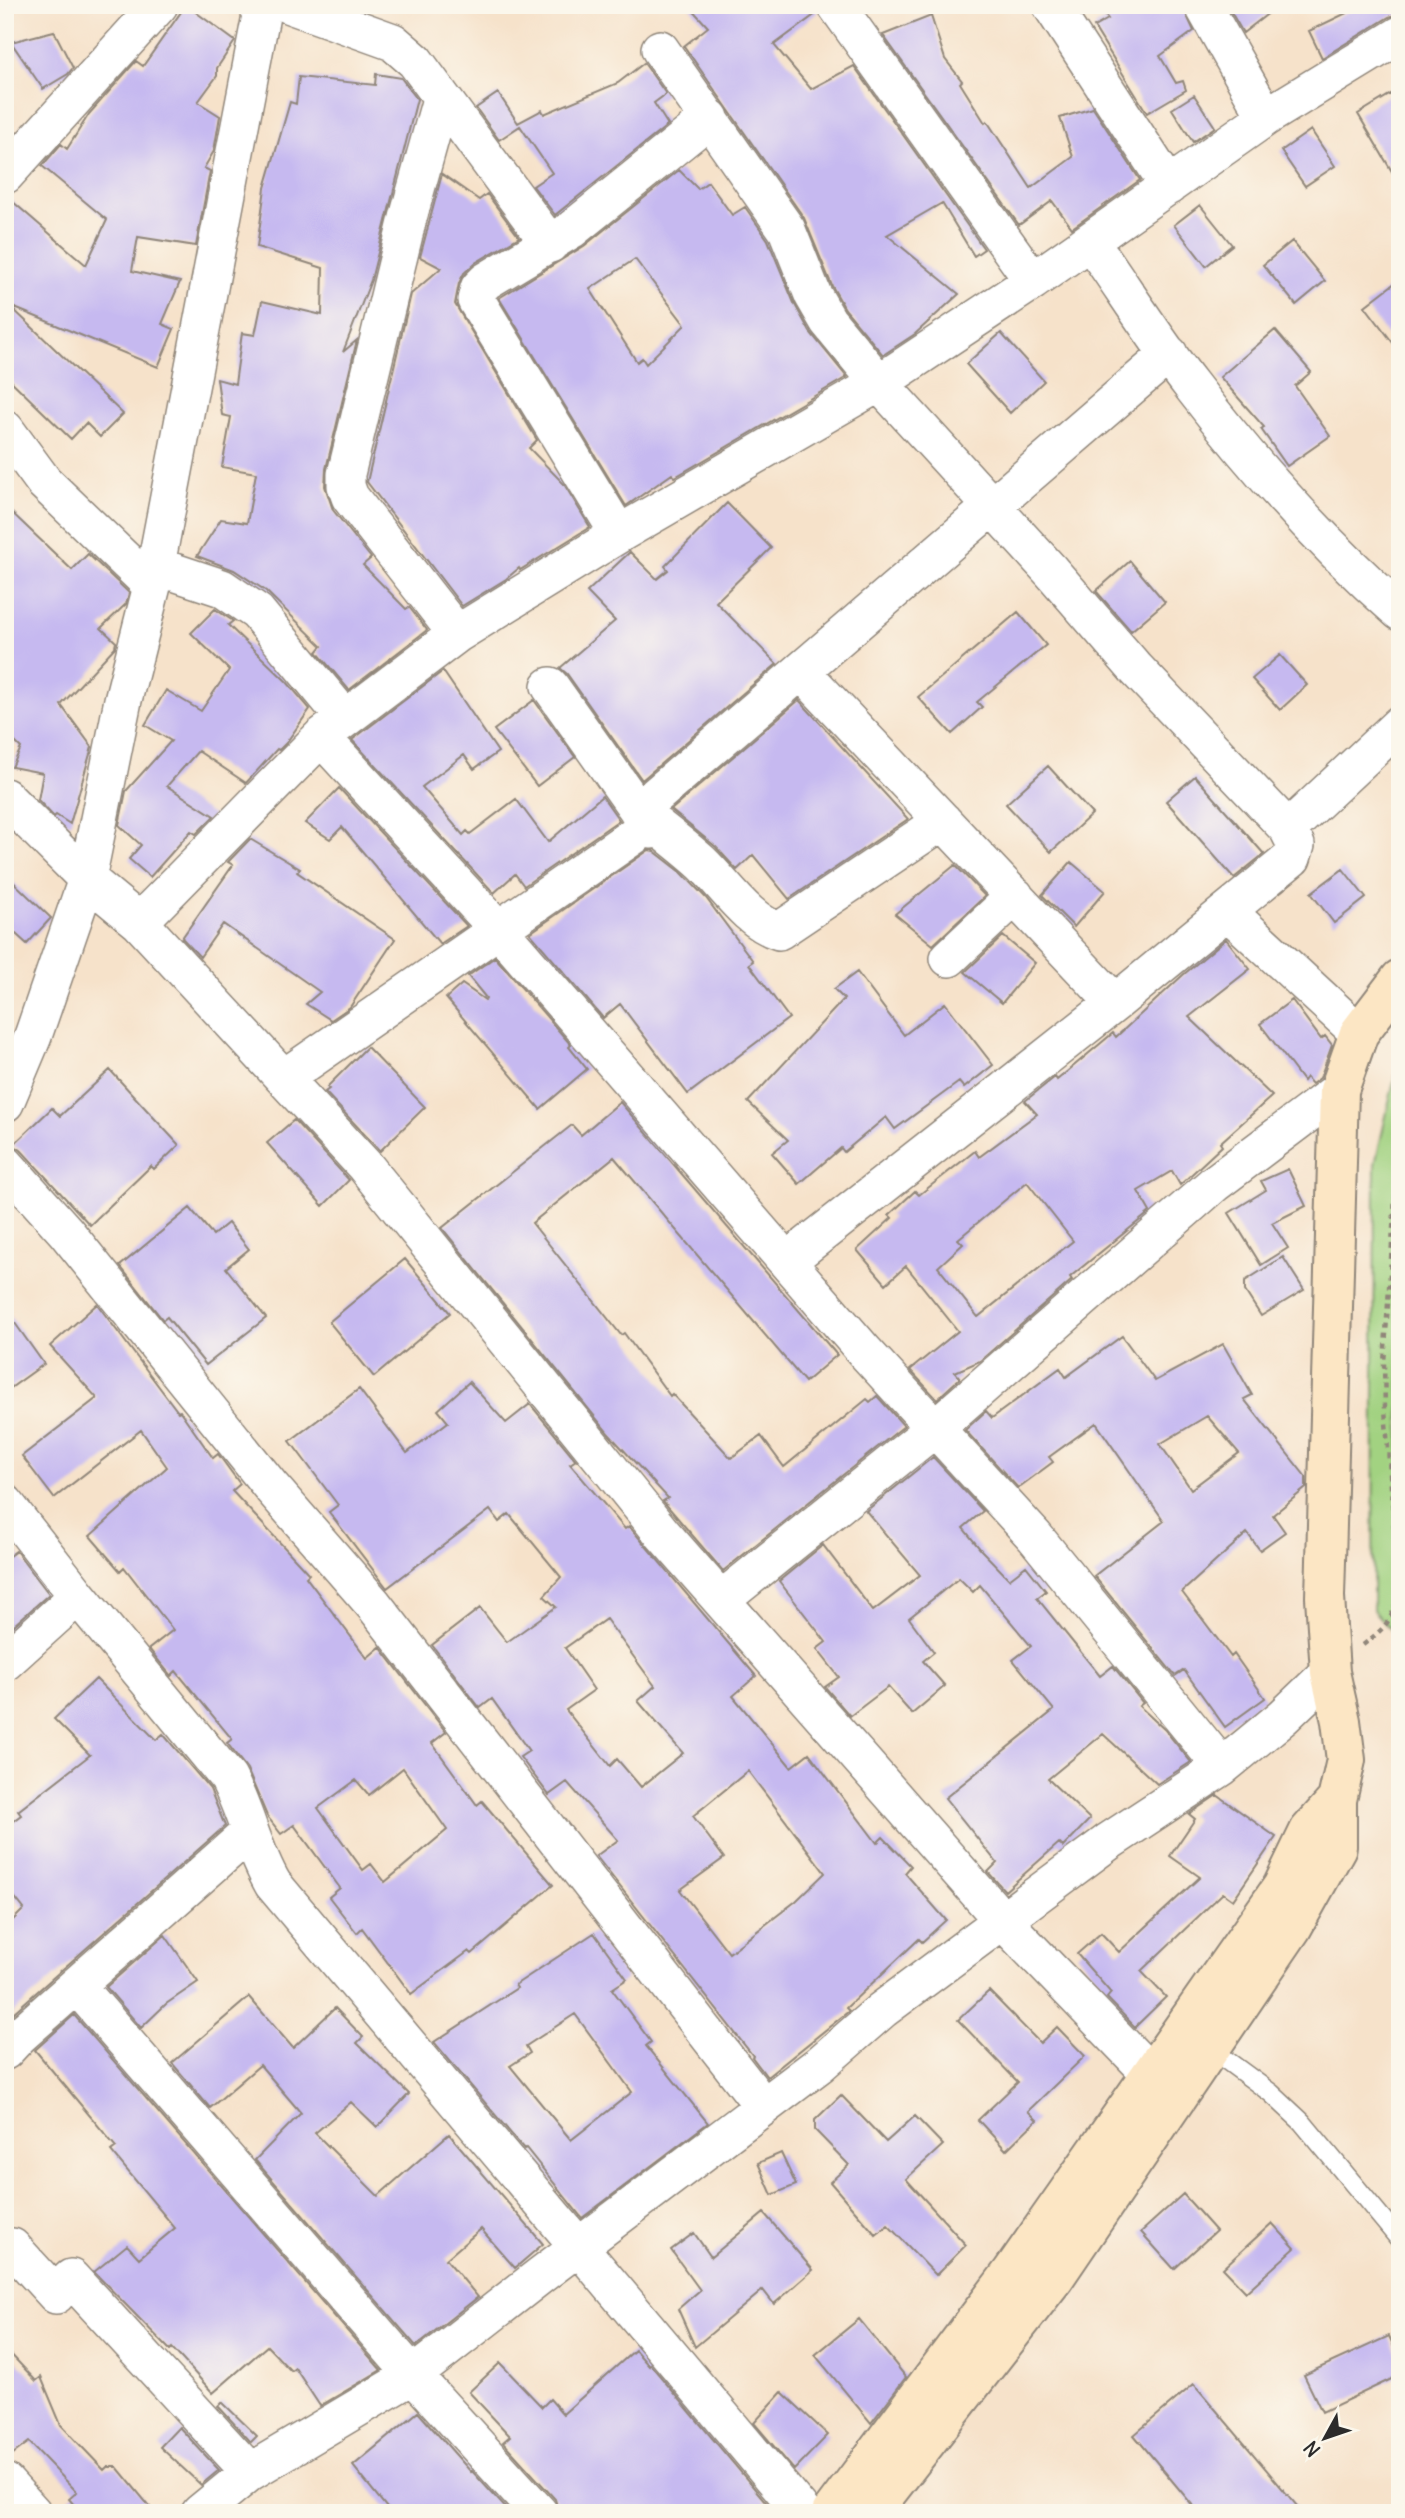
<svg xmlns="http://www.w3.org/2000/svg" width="1405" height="2518" viewBox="0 0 1405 2518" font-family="Delius,sans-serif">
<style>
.green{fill:#a2d281;stroke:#667e56;stroke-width:2}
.building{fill:#c6b9f0;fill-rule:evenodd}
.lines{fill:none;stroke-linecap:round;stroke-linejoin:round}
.lane-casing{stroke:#90867a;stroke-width:21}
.street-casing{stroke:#90867a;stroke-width:40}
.secondary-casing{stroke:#90867a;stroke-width:42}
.path{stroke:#90867a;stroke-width:4.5;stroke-dasharray:5 5;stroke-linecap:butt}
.lane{stroke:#fff;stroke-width:18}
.street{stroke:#fff;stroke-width:37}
.secondary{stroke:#fce6c4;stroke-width:38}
</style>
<rect width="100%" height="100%" fill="#fbf7ec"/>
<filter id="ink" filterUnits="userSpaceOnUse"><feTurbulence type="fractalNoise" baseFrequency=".0143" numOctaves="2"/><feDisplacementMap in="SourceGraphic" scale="14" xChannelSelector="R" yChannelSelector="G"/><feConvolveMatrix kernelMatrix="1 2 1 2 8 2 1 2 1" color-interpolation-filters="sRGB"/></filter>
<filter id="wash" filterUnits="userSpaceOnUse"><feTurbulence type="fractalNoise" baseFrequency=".00686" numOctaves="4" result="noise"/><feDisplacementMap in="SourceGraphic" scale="28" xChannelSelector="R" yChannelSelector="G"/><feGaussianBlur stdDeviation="1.57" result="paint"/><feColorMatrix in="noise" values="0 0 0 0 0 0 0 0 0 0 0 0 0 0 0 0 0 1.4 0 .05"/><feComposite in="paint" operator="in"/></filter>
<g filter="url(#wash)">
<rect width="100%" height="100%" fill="#f6e2ca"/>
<path class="green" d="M1400,1055V1641L1373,1610L1375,1164Z"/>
<g id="blocks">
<path class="building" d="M186,5L235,41L217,68V76L198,102L220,116L214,151L204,168L210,171L196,246L138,237L132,271L180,282L162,324L174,329L158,367L10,306L123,414L100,437L86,423L71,439L5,375V195L86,265L107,220L42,166L61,144L67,149L89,114L136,61L143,66Z
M688,5H815L817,13L774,45L811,89L854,66L984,249L974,256L942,203L887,235L959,294L915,334L883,355L845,309L832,286L804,218L684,46L708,27Z
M1097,5H1182L1194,31L1160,56L1176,83L1183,81L1186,90L1147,113L1094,27L1108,19Z
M1227,5H1279L1243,33Z
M1363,5H1400V14L1389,17L1322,58L1309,31Z
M931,16L945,59L962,81L960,83L985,123L987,121L1031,188L1073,157L1060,118L1093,108L1140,180L1072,228L1052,201L1019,225L883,35Z
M54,31L73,68L68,74L43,89L11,42Z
M644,63L666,94L654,103L668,125L555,215L533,186L552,173L520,126L499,140L476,108L498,93L518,123L542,110L544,114L618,83Z
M376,74L401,78L417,99L371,280L343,352L357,340L326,469L325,486L333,510L371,558L363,565L406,609L409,607L427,630L349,690L317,652L322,646L266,591L234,570L197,556L221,519L247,523L256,473L222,467L231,417L222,415L217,379L235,384L242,333L255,335L262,301L322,315L323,268L257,247L265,188L290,102L296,104L299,77L375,85Z
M1391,94L1400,109V185L1358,114Z
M1194,95L1215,127L1193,142L1172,109Z
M1311,130L1335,166L1305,186L1281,151Z
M679,170L698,189L708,182L732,215L745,207L768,240L794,303L810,332L847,377L675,477L672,474L626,506L499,298L584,246ZM635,259L685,325L646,364L642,358L637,362L590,289Z
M442,174L479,200L487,194L519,237L475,263L464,273L459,283L455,304L537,440L529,448L564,484L590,527L520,570L519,568L506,579L462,606L367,482L411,294L441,268L420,257Z
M1200,205L1232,245L1206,266L1174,225Z
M1292,241L1325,281L1296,305L1263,265Z
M1400,279V352L1365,306Z
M1275,330L1311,372L1295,386L1330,436L1287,466L1261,429L1264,427L1220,377Z
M1001,333L1044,381L1010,413L966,364Z
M727,503L771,548L716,602L777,664L642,780L567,674L560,668L615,621L587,592L630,552L657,579L668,570L665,566Z
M5,506L72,570L88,554L129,593L126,604L101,628L116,642L115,647L61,705L92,747L70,824L56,815L54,817L38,800L43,773L12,767L21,748L5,732Z
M1130,561L1165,602L1131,631L1096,591Z
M215,609L233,621L228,625L287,682L310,709L286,743L279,750L277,749L246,783L198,751L167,786L214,816L196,834L191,831L150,877L129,859L141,845L119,825L126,791L171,741L145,725L166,690L201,711L229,670L191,633Z
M1018,612L1046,645L977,702L982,707L952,734L918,697Z
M1280,655L1307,685L1280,710L1252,679Z
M443,671L498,752L474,769L464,755L422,787L463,835L467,831L470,834L516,799L548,842L602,796L619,820L524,886L515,874L494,893L352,740Z
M534,700L575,757L537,786L494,730Z
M799,700L908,819L789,899L753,855L737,870L716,847L671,810Z
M1048,766L1092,814L1051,852L1006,804Z
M1195,776L1264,854L1234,878L1166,801Z
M339,788L467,926L440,944L342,827L330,839L305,823Z
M250,839L300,869L297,872L395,939L350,1007L331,1020L306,1004L320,992L223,924L200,957L182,938L233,865L228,862Z
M649,850L654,851L681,872L706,898L753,961L749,964L789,1018L688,1094L620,1004L603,1018L530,933Z
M1071,862L1105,891L1074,927L1042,895Z
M955,865L985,896L933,945L895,914Z
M1343,869L1366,898L1334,923L1311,893Z
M5,874L51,918L27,944L5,924Z
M1003,936L1035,963L1002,1003L965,972Z
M1226,939L1250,969L1189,1017L1272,1096L1220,1143L1222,1146L1180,1185L1172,1171L1138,1191L1150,1212L1070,1277L1072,1280L980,1361L955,1372L960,1378L937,1399L910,1370L958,1331L906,1266L886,1284L857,1250L892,1218L889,1215L915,1191L919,1195L975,1151L979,1157L1037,1114L1025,1101L1055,1077L1057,1080L1113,1033L1116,1037L1183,975ZM1027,1182L1073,1241L978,1317L938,1267L963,1244L958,1239Z
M495,957L571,1045L569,1047L587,1069L540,1109L446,998L462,984L485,1000L486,998L468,976Z
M857,972L904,1035L945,1003L993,1065L964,1088L959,1082L895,1129L886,1117L844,1152L841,1148L799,1184L772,1153L788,1140L748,1102L844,999L834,989Z
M1292,1000L1321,1039L1325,1036L1332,1045L1320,1078L1312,1084L1306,1077L1303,1081L1260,1024Z
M367,1047L425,1107L380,1151L325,1092L329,1089L327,1087Z
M110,1070L179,1145L154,1169L151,1166L90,1225L21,1150L13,1145L52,1108L60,1116Z
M620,1102L837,1355L805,1382L614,1157L532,1223L621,1335L624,1333L670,1396L672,1394L731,1458L761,1436L784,1467L867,1399L870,1402L877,1396L904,1426L723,1571L663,1501L668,1498L608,1433L442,1228L572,1125L581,1135Z
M294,1120L349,1180L323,1206L267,1143Z
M1288,1169L1306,1206L1272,1223L1288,1248L1261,1265L1229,1213L1266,1190L1261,1181Z
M190,1208L213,1235L228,1223L249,1249L226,1268L266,1318L206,1365L167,1317L163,1320L120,1266Z
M1283,1257L1304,1290L1261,1316L1245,1291V1281Z
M405,1259L450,1313L374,1377L329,1322Z
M97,1304L178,1412L180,1411L213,1458L218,1454L240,1484L232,1491L309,1574L306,1577L367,1658L380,1647L446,1732L432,1743L477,1805L482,1801L553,1885L472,1954L469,1951L411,1994L362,1928L357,1933L329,1897L340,1888L294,1825L281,1834L267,1816L247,1769L227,1743L232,1739L176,1671L171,1676L149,1649L173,1630L124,1567L120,1571L90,1536L167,1467L141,1430L54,1498L22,1456L97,1398L50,1346ZM403,1768L447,1830L385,1882L371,1864L363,1870L318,1808L356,1780L369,1795Z
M5,1309L44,1364L5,1392Z
M1122,1336L1155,1381L1223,1344L1252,1395L1244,1399L1306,1477V1488L1273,1515L1285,1532L1260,1550L1247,1533L1182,1592L1231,1657L1234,1654L1265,1698L1225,1727L1184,1670L1175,1676L1094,1576L1164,1521L1096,1423L1049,1457L1053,1462L1018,1488L965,1430L986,1411L992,1418L1060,1368L1066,1377ZM1207,1416L1239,1453L1191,1489L1160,1444Z
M469,1382L506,1423L530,1404L576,1460L570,1464L625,1529L629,1526L756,1676L733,1696L791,1767L809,1753L877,1843L883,1837L911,1866L905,1873L946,1920L922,1942L919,1939L846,2008L849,2011L767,2077L752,2057L753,2056L596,1856L618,1840L567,1782L549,1795L520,1757L529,1751L492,1699L480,1708L432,1645L480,1608L507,1642L556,1607L544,1596L561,1577L509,1514L499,1522L490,1510L387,1588L329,1512L338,1505L290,1441L359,1389L407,1453L448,1422L438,1410ZM606,1619L655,1686L638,1701L683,1753L641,1787L617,1759L610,1766L566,1710L594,1690L565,1648ZM748,1771L825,1873L796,1901L729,1953L680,1890L724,1858L693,1816Z
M933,1457L983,1511L963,1528L981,1550L1009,1579L1026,1566L1046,1591L1037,1598L1100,1676L1113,1666L1143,1703L1139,1706L1165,1730L1191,1762L1157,1784L1103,1734L1048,1779L1090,1819L1063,1847L1059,1843L1005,1891L988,1872L997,1863L945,1798L1054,1710L1013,1660L1031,1646L980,1585L973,1592L959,1578L909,1618L934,1652L923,1661L945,1686L912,1714L888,1687L850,1716L825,1687L839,1677L817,1649L826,1642L779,1581L823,1545L873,1611L920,1575L866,1511Z
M16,1551L49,1594L5,1633V1559Z
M96,1679L156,1740L163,1734L210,1789L225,1826L5,2020V1928L24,1909L5,1885V1827L21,1815L18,1811L90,1755L54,1719Z
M1217,1795L1276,1837L1233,1900L1223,1893L1141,1971L1166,1997L1135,2027L1107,1998L1111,1993L1077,1954L1101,1933L1119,1952L1200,1877L1170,1856L1195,1819L1189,1814Z
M594,1933L627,1979L612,1989L651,2042L646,2046L708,2123L582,2218L526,2148L524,2149L434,2042L517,1988L515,1985ZM575,2014L632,2092L571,2140L510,2066L530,2053L526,2046Z
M165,1935L198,1982L166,2004L141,2028L106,1987Z
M989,1991L1040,2043L1057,2027L1085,2056L1028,2111L1037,2120L1006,2150L978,2120L1018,2082L958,2020Z
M249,1997L293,2048L335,2008L363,2037L357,2043L409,2094L377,2127L351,2102L315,2133L378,2196L449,2134L543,2244L515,2268L481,2229L446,2259L478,2297L416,2346L255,2160L301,2113L260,2065L210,2108L172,2063Z
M74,2015L381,2370L320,2406L295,2368L291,2371L267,2346L213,2393L172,2348L170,2350L94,2272L127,2245L139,2258L175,2228L111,2151L116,2147L35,2050Z
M841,2095L886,2142L915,2116L943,2145L906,2179L966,2245L936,2275L888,2225L876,2235L830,2182L849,2165L815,2130V2120Z
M781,2153L796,2185L772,2195L758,2163Z
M1183,2194L1216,2231L1174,2269L1141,2232Z
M764,2213L813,2270L774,2304L763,2290L695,2347L678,2309L700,2290L671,2250L694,2233L711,2257Z
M1272,2223L1295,2248L1246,2292L1223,2268Z
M859,2319L906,2377L871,2423L815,2355Z
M1389,2336L1400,2360V2375L1322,2412L1304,2375Z
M5,2348L36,2381L41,2377L61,2425L104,2470L107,2467H117L155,2513H81L69,2499L77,2492L29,2442L5,2460Z
M635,2350L649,2366L650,2364L775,2513H559L555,2499L503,2442L510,2436L469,2392L500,2363L542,2407L550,2399L563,2414Z
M1194,2384L1303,2513H1199L1134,2435Z
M782,2392L828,2435L794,2470L754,2423Z
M222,2402L257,2436L251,2442L218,2406Z
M418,2412L471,2472L472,2471L510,2513H391L353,2466Z
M179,2427L219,2470L201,2485L160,2447Z"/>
</g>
</g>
<g filter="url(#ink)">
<use href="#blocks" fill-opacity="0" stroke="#90867a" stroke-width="2"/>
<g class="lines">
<defs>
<path id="lane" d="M1211,2049L1271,2093L1302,2122L1400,2240"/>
<path id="street" d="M290,5L393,42L415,61L550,244
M836,5L1033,281
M1051,5L1169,186
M1203,5L1266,117
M660,49L787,230L813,295L828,321L879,383L1051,571L1136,669L1288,829L1296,845L1292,858L1227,911L1359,1033
M441,99L408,218L346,474V486L350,497L457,634
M5,175L159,5
M1090,241C1124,289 1155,339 1191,385C1253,466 1323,544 1400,612
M5,429L44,482L152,586L123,700L87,879L33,1036L5,1103
M619,534L476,300L479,288L486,281L571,230L710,118
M156,566L222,588L257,612L344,717
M152,586L263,5
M801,671L1115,1003
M550,686L652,830
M321,737L499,930L865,1352L1035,1537L1222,1767
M5,797L87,879L139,922L365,1166L662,1533L1003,1921L1151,2074
M943,821L779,931C748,922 725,885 702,863C682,845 659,828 638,811L1169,354
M1288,829L1400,724
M139,922L321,737L457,634L619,534L879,383L1033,281L1266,117L1400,35
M949,958L1015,896
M284,1078L649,825
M5,1164L66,1232L272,1488L374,1605L763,2106
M787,1261L1115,1003L1227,911
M5,1503L78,1596L228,1778C246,1812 253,1850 273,1884L803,2513
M721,1600L935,1428L1214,1184L1339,1090
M5,1662L78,1596
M77,1986L413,2375L539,2513
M5,2051L19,2036L250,1832
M12,2247L56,2295L71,2278L250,2472
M5,2482L33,2513
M200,2513L250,2472L413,2375L541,2275L820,2064L882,2010L1108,1842L1222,1767L1283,1717L1330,1672"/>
<path id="secondary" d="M831,2513L1012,2272L1282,1887L1309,1831L1337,1800
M871,2513L1055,2277L1292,1928L1337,1847V1800L1346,1760L1341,1721L1330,1672L1325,1597L1339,1090L1359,1033L1400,979"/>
</defs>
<use href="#lane" class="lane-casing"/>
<use href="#street" class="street-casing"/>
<use href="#secondary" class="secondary-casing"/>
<path class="path" d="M1363,1645C1386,1627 1392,1621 1399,1592L1385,1409L1384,1363L1400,1124"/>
<use href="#lane" class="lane"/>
<use href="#street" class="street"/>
<use href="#secondary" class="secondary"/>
</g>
</g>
<rect width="1405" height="2518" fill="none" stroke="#fbf7ec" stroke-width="28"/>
<g transform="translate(1325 2438) rotate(230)" stroke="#fbf7ec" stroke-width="5" paint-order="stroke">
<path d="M0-5L12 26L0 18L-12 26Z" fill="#2b2b2b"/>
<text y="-10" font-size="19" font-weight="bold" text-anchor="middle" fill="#2b2b2b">N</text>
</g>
</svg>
